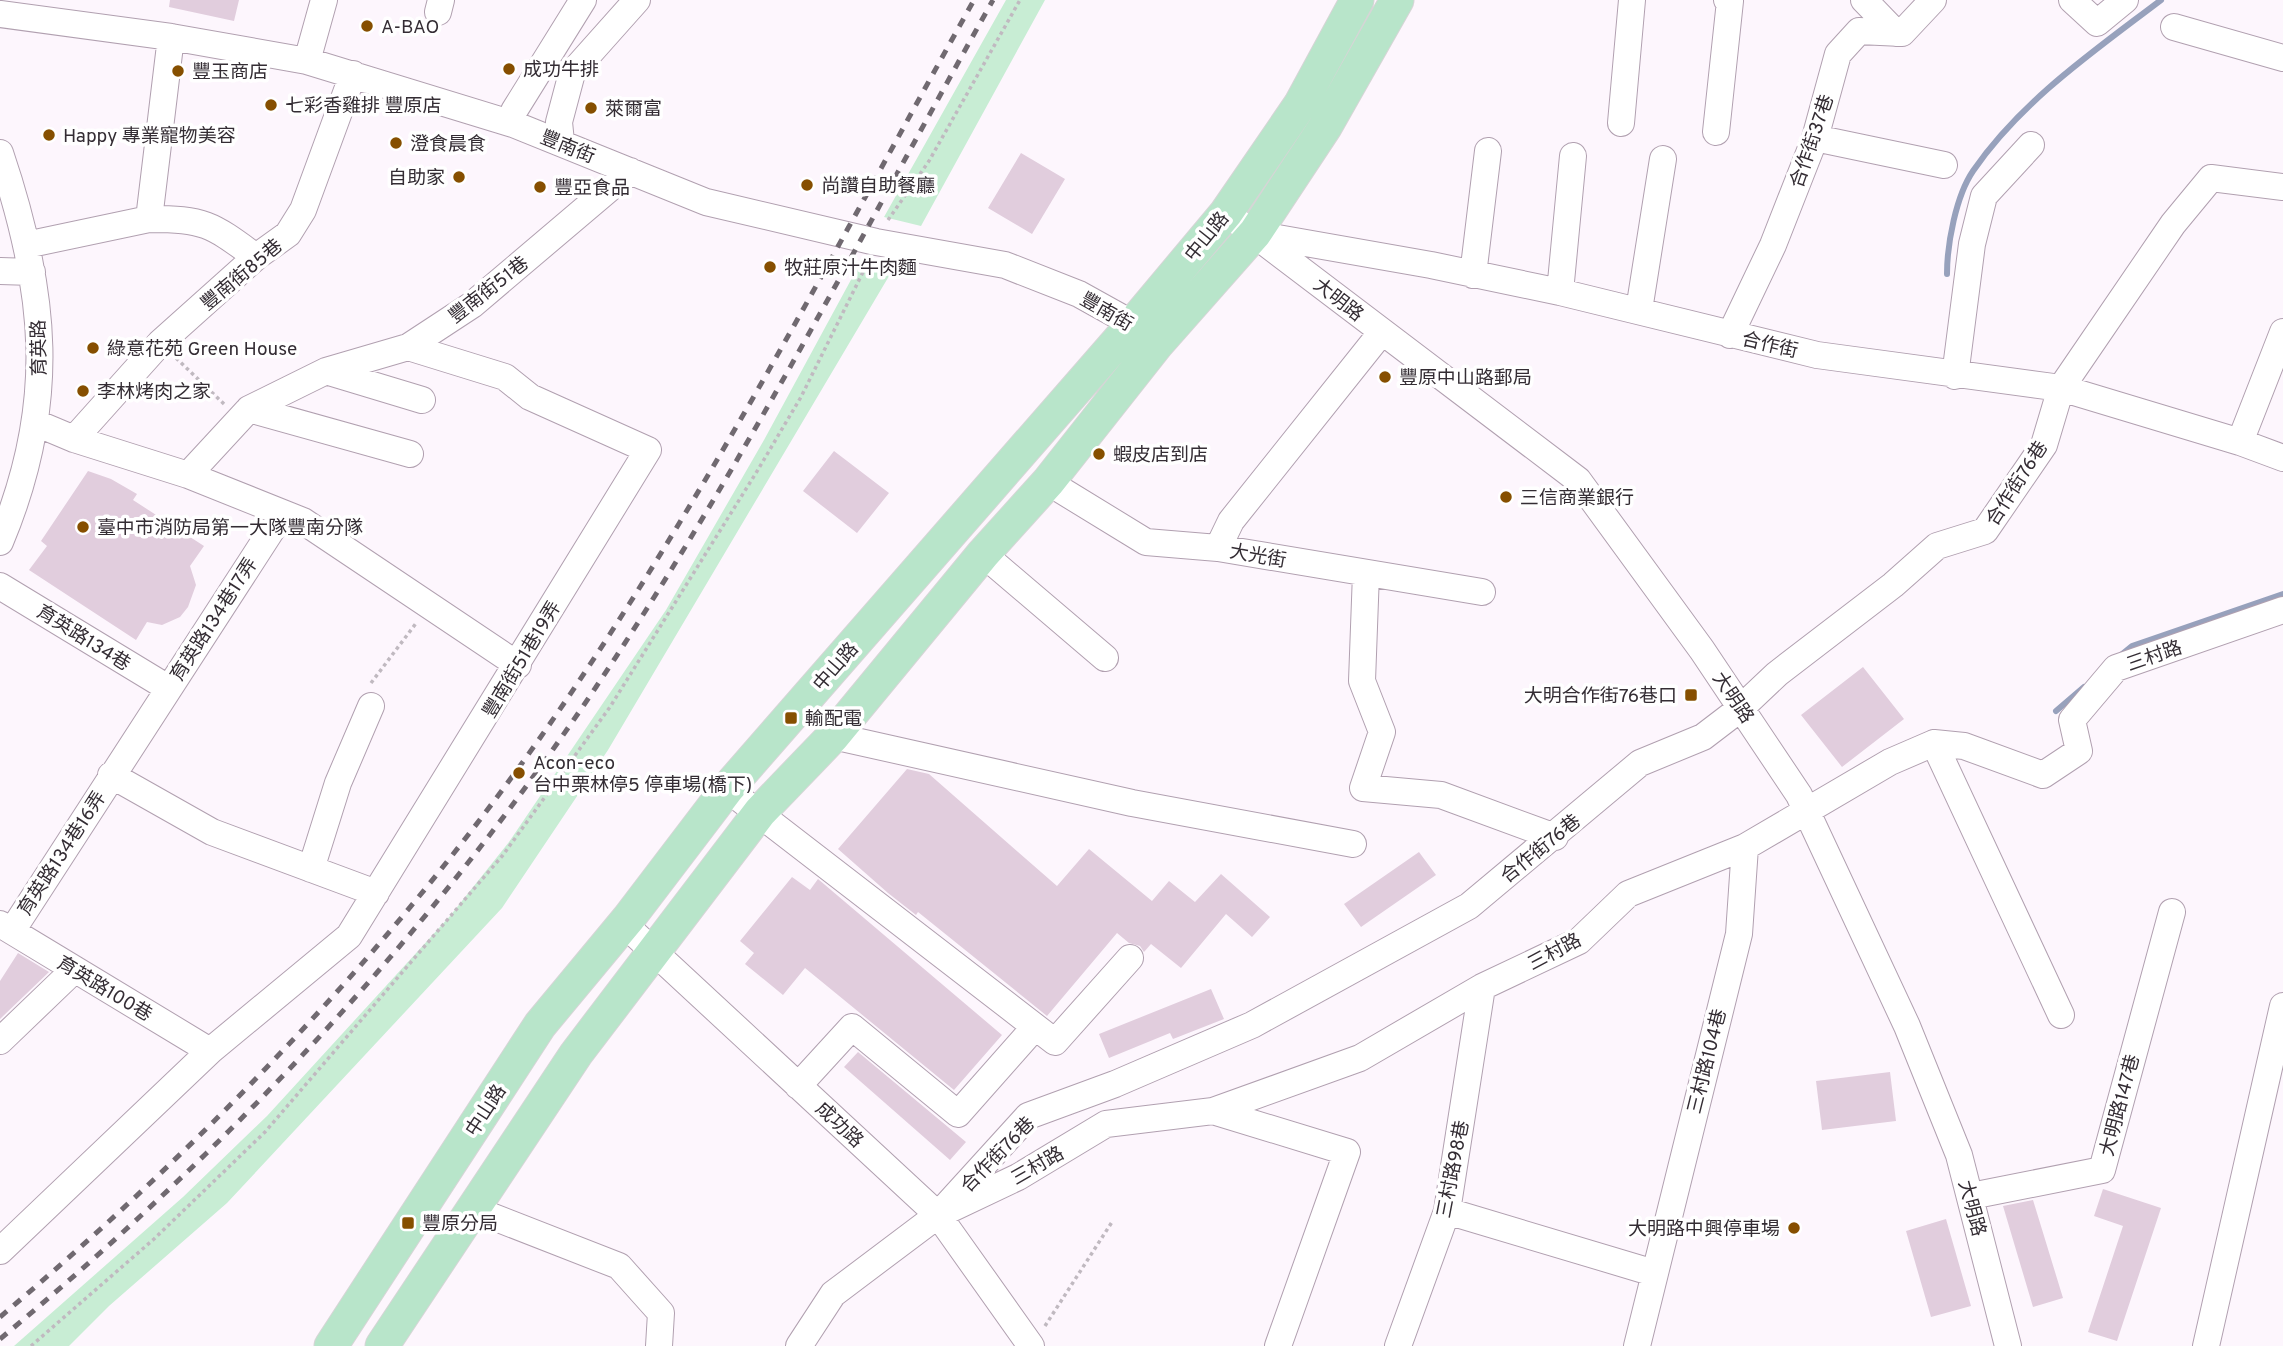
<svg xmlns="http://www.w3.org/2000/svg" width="2283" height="1346" viewBox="0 0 2283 1346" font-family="Overpass,'Noto Sans TC',sans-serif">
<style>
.green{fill:#c8edd4}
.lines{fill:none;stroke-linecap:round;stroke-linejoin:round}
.stream{stroke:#97a1bc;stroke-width:6}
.building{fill:#e1cddd}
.minor-casing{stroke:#b1a0b0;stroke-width:28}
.major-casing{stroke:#d6d5d6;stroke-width:35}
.path{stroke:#c0b9c0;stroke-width:3.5;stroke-dasharray:3.5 3.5;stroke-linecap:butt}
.minor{stroke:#fff;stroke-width:26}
.major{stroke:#b8e5ca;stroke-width:33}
.rail{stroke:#706970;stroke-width:5;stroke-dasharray:9 9;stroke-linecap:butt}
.poi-dot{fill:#864f00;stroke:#fff;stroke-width:2.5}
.labels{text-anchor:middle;stroke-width:7;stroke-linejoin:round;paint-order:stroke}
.poi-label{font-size:19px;fill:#342d34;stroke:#fff;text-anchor:start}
.street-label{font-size:19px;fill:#342d34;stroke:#fff}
</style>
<rect width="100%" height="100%" fill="#fdf6fd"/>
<path class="green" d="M1006,0H1045L921,226L884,217Z
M859,265L892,271L608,750L502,908L227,1203L109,1306L69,1346H14L183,1197L267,1116L450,916L509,842L666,610L764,440Z"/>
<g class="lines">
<path class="stream" d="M1947,274C1947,244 1956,196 1973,171C2021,101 2094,51 2161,0
M2121,655L2132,646L2283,594
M2056,711L2084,687"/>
</g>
<path class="building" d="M170,0H239L234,21L169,7Z
M1021,153L1065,179L1032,234L988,208Z
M834,451L889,493L857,533L803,491Z
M88,471L111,479L137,494L133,500L204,546L190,566L196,585L188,607L180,617L162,625L147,622L136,640L29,570L47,546L41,541Z
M1863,667L1904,719L1842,767L1801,715Z
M907,769L929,774L1057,886L1089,849L1152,901L1169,881L1195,902L1221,874L1270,917L1252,937L1226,914L1181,968L1151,944L1144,952L1140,946L1129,943L1117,933L1047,1016L918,912L916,915L888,893L838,849Z
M1419,852L1436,875L1361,927L1344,904Z
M792,877L810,890L818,879L1002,1035L954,1090L805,968L783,995L745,964L754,953L740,941Z
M18,953L49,972L0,1019V981Z
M1211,989L1224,1019L1173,1039L1170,1033L1109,1058L1099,1034Z
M858,1052L966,1142L950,1160L844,1067Z
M1890,1072L1896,1121L1822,1130L1816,1081Z
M2103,1189L2161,1208L2117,1341L2088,1332L2123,1226L2094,1216Z
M2033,1200L2063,1298L2033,1307L2003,1206Z
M1946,1219L1971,1306L1931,1317L1906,1231Z"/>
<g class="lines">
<defs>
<path id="minor" d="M1864,0L1896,33
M2072,0L2097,23L2125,0
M438,12L441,0
M0,14L171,37L307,61L513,124L706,202L876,242L1005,265L1079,294L1133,324L1148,336
M2174,27L2283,58
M307,61L324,0
M1621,123L1632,0
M513,124L514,111L583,0
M1716,132L1730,1L1727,0
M1815,138L1944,165
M561,142L559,122L572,73L637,0
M0,153C47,292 58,404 0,542
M1226,213L1578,480L1702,650L1799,795L1907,1026L1959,1155L2008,1346
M149,219C205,219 211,224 256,257
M1260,235L1431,265L1560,292L1817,355L2061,388L2240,442L2283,458
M26,245L149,219L171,37
M0,271L32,272
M1473,275L1488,151
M1560,292L1573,156
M1639,310L1663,159
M1730,335L1773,245L1815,138L1838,54L1859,31L1902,33L1933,0
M326,371L422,400
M1955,376L1972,244L1984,196L2031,145
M249,409L410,454
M36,423L74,439L188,475L303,521L518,665
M74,439L160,343L256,257L288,234L303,210L353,74
M2240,442L2283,332
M188,475L249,409L326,371L408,347L472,305L630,171
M1048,482L1146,542L1218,548L1482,592
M1218,548L1231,521L1381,333
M983,554L1105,658
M1366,573L1362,681L1382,732L1363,788L1441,795L1555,837
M0,586L168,688
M833,736L1132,803L1353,844
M1934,743L2061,1015
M111,775L212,832L376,893
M727,789L1055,1042L1130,958
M311,869L338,783L371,706
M0,924L210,1051
M624,924L938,1215L1031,1346
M12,931L282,514
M0,1041L74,970
M798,1086L852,1027L958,1114L1035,1027
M1213,1111L1347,1152L1278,1346
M1971,1196L2102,1170L2172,912
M473,1209L619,1266L661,1313L659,1346
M1447,1211L1654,1273
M938,1215L1028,1116L1115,1084L1252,1025L1469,906L1640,763L1703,737L1741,708L1777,674L1893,585L1937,546L1985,531L2044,445L2061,388L2173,224L2211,178L2283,187
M0,1251L210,1051L349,936L648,450L530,397L505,377L408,347
M799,1346L833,1294L938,1215L1018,1177L1106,1124L1213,1111L1360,1058L1482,987L1579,941L1628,894L1745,847L1890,762L1934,743L1964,746L2043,775L2079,751L2072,720L2116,668L2283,610
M1398,1346L1447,1211L1482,987
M1637,1346L1739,934L1745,847
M2206,1346L2283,1006"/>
<path id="major" d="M331,1346L540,1025L628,919L727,789L1133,324L1226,213L1300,105L1357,0
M382,1346L576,1054L760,812L833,736L983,554L1048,482L1157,344L1255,233L1325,127L1397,0"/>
</defs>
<use href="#minor" class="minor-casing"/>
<use href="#major" class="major-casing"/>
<path class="path" d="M888,220L929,161L1020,0
M176,358L224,404
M371,683L417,622
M1045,1326L1112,1222
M31,1346L154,1239L265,1132L503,855L610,707L756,473L801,397L868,262"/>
<use href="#minor" class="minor"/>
<use href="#major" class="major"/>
<path class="rail" d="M0,1317C219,1132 420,920 579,681C725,463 846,229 974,0
M0,1339C227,1151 432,932 596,687C743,467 864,230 993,0"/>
</g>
<g class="poi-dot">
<circle cx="367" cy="26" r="7"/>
<circle cx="509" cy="69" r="7"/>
<circle cx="178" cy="71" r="7"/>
<circle cx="271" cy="105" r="7"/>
<circle cx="591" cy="108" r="7"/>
<circle cx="49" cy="135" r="7"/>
<circle cx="396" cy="143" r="7"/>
<circle cx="459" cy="177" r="7"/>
<circle cx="807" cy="185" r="7"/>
<circle cx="540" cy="187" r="7"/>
<circle cx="770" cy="267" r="7"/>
<circle cx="93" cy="348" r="7"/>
<circle cx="1385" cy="377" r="7"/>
<circle cx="83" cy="391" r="7"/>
<circle cx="1099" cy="454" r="7"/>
<circle cx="1506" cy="497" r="7"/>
<circle cx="83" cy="527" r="7"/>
<rect x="1684" y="688" width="14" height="14" rx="3.5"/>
<rect x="784" y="711" width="14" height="14" rx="3.5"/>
<circle cx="519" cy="773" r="7"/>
<rect x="401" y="1216" width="14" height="14" rx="3.5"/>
<circle cx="1794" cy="1228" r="7"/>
</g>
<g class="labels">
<g class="poi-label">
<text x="381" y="33">A-BAO</text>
<text x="523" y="76">成功牛排</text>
<text x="192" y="78">豐玉商店</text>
<text x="285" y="112">七彩香雞排 豐原店</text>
<text x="605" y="115">萊爾富</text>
<text x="63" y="142">Happy 專業寵物美容</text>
<text x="410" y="150">澄食晨食</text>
<text x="445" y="184" text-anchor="end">自助家</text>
<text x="821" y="192">尚讚自助餐廳</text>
<text x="554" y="194">豐亞食品</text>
<text x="784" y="274">牧莊原汁牛肉麵</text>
<text x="107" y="355">綠意花苑 Green House</text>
<text x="1399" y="384">豐原中山路郵局</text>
<text x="97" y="398">李林烤肉之家</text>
<text x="1113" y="461">蝦皮店到店</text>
<text x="1520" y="504">三信商業銀行</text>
<text x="97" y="534">臺中市消防局第一大隊豐南分隊</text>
<text x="1677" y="702" text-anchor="end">大明合作街76巷口</text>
<text x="805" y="725">輸配電</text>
<text x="533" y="769">Acon-eco<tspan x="533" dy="22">台中栗林停5 停車場(橋下)</tspan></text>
<text x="422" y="1230">豐原分局</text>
<text x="1780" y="1235" text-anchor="end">大明路中興停車場</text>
</g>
<g class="street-label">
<text transform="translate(1811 141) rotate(-71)" y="7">合作街37巷</text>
<text transform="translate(568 146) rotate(22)" y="7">豐南街</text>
<text transform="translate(1206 236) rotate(-51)" y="7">中山路</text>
<text transform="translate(241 274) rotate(-40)" y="7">豐南街85巷</text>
<text transform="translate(488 289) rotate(-38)" y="7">豐南街51巷</text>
<text transform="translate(1339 299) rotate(38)" y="7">大明路</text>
<text transform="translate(1107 311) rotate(30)" y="7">豐南街</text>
<text transform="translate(1770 344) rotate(13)" y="7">合作街</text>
<text transform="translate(38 348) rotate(-91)" y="7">育英路</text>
<text transform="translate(2016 483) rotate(-57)" y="7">合作街76巷</text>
<text transform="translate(1258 555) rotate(10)" y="7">大光街</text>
<text transform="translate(213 619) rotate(-57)" y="7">育英路134巷17弄</text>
<text transform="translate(84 637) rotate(32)" y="7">育英路134巷</text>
<text transform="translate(2154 655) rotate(-19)" y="7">三村路</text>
<text transform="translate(521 659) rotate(-59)" y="7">豐南街51巷19弄</text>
<text transform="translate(835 666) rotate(-49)" y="7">中山路</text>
<text transform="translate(1734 697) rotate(56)" y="7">大明路</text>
<text transform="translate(1540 848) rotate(-39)" y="7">合作街76巷</text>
<text transform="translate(61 853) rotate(-57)" y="7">育英路134巷16弄</text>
<text transform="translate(1554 951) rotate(-28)" y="7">三村路</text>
<text transform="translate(105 988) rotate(31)" y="7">育英路100巷</text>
<text transform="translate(1706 1061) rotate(-76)" y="7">三村路104巷</text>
<text transform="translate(2119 1105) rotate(-75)" y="7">大明路147巷</text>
<text transform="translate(485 1110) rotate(-57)" y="7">中山路</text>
<text transform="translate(840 1124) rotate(43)" y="7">成功路</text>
<text transform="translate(997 1154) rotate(-46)" y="7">合作街76巷</text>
<text transform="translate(1037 1165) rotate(-30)" y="7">三村路</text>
<text transform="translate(1452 1169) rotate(-79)" y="7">三村路98巷</text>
<text transform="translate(1973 1208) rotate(75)" y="7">大明路</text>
</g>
</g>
</svg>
